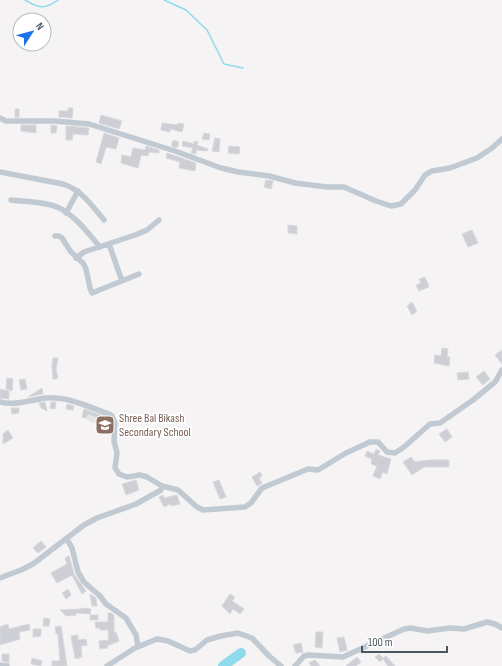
<svg xmlns="http://www.w3.org/2000/svg" width="502" height="666" viewBox="0 0 502 666" font-family="'Sofia Sans Condensed',sans-serif">
<style>
.education{fill:#e6e4e5}
.lines{fill:none;stroke-linecap:round;stroke-linejoin:round}
.stream{stroke:#90daee;stroke-width:1.5}
.river{stroke:#90daee;stroke-width:10}
.building{fill:#cdcfd5;stroke:#d7d9de}
.minor{stroke:#c1cad2;stroke-width:5.5}
.labels{text-anchor:middle;stroke-width:4;stroke-linejoin:round;paint-order:stroke}
.education-label{font-size:12px;fill:#785e54;stroke:#fff;text-anchor:start}
</style>
<rect width="100%" height="100%" fill="#f5f3f3"/>
<path class="education" d="M85,408L112,417L110,431L82,417Z"/>
<g class="lines">
<path class="stream" d="M25,0C39,8 44,10 58,0
M164,0L186,10L207,30L224,64L243,68"/>
<path class="river" d="M223,666L241,653"/>
</g>
<path class="building" d="M68,108H73L72,118L59,117V111H68Z
M15,109H19V117H15Z
M101,115L122,121L119,129L99,123Z
M162,123L178,125V123L184,124L182,132L170,129V132L161,130Z
M21,125H36V133L21,131Z
M51,125L57,126L56,133H51Z
M66,126L89,128L88,135L73,134L72,140H66Z
M104,133L119,138L116,149L106,147L101,164L96,162Z
M204,133L210,134L209,140L202,139Z
M215,138L220,139L219,152L212,151Z
M171.5 144a3.5 3.5 0 1 1 7 0a3.5 3.5 0 1 1-7 0Z
M183,141L194,144V141L198,142L197,145L208,149L207,151L196,150V154L191,153L193,148L182,146Z
M146,146L159,150V153L149,152L148,156L141,155L138,168L121,163L122,155L131,157L133,148L145,150Z
M229,146L240,147L239,154L228,153Z
M167,153L196,163L195,171L179,168L180,162L166,158Z
M266,180L273,181L271,189L264,187Z
M288,225L297,226V234L288,233Z
M472,230L478,243L468,247L462,234Z
M425,277L429,287L419,291L416,285L421,283L419,279Z
M412,302L417,311L412,315L407,306Z
M442,348L448,349L447,357H450L449,366L434,363L435,355L441,356Z
M502,350V364L495,355Z
M53,358H58L56,370L58,378L55,379H53L52,365Z
M484,371L490,379L483,385L476,377Z
M468,372L469,379L458,380L457,373Z
M7,378L13,379L12,391L6,389Z
M25,379L27,389L21,390L19,380Z
M42,388L43,394L28,397Z
M0,389L9,391V399L0,398Z
M45,402L47,411L41,408L39,403Z
M51,402H56L55,409L50,408Z
M67,404L74,406L73,410L66,409Z
M11,408H19V413L12,414Z
M84,409L107,418L108,419L107,421L88,414L86,418L82,417Z
M447,429L452,437L445,442L439,434Z
M8,430L13,438L3,444V434Z
M376,449L380,451L378,455L391,459L387,474L383,472L380,479L373,476L377,466L371,464L372,459L365,456L367,451L374,454Z
M411,457L415,462L429,460H449V467H424L412,475L403,462Z
M260,472L262,476L259,478L262,483L257,486L252,477Z
M136,480L139,490L126,495L122,484Z
M219,480L226,497L220,499L213,482Z
M163,495L164,498L177,495L180,504L171,506L170,504L164,507L159,497Z
M41,541L46,547L38,553L33,548Z
M69,556L74,574L86,591L82,594L72,575L57,583L51,573L67,564L65,558Z
M68,589L71,595L66,599L62,593Z
M90,594L96,598L97,606H92Z
M230,594L235,597L232,601L244,609L240,614L233,609L230,614L222,606Z
M81,608L91,609L90,614L76,613V615L66,616L60,610L81,609Z
M108,613H111L114,615V632H116L119,641L107,646L108,648L100,649L99,641L109,640L108,630H100V628H96L95,622H108Z
M90,615H98V620H90Z
M44,618L50,619L49,626H43Z
M8,624L9,629L29,624L30,630L19,632L20,639L0,645V627Z
M61,626L67,666H52V661H60L58,634H56L55,627Z
M33,629H41V636L33,637Z
M316,632H323L322,648L315,647Z
M78,635V640L86,639L87,645L81,646L82,657H79V659L75,658L71,636Z
M344,637L347,650L340,652L337,638Z
M301,643L303,652L296,653L293,645Z
M2,654H9V663L2,661Z
M379,654L383,658L386,656L395,666H388L383,659L380,662L375,657Z
M357,657L361,662L356,666H346Z
M32,658L42,661L41,666L31,664Z
M315,660L320,666H311L309,663Z"/>
<g class="lines">
<path class="minor" d="M0,118L6,121H54L89,124L175,151L221,168L238,172L269,176L295,183L327,187H344L376,201L391,206L401,204L415,190L425,175L432,171L450,168L477,158L492,148L502,139
M0,172L63,184C83,191 91,205 104,220
M11,200C26,202 43,201 57,207C74,214 88,233 100,247
M66,213L78,191
M55,236H59L62,238L71,252L83,263L86,269L90,288L92,293L139,274
M109,244L122,281
M76,258L84,252L135,235L147,230L159,220
M0,402C15,406 31,400 46,398C67,396 89,407 109,414L112,416L115,423L114,441L117,453L115,468L119,474L127,477L140,475L147,477L162,486L178,490L197,507L203,510L245,507L251,503L262,488L308,469L318,470L346,453L370,442H378L387,452L395,453L404,447L430,424L440,423L473,400L495,382L502,370
M67,539L72,548L78,572L84,582L100,596L106,604L126,618L136,635L138,647
M0,578L21,570L33,564L84,525L97,518L136,504L161,490L162,486
M0,665L7,666
M107,666L135,648L157,639L168,641L190,651L195,650L207,640L221,636L238,633L252,638L269,656L281,666
M295,666L304,656L309,655L343,657L404,629L411,628L427,631L450,628L464,629L487,622L495,624L502,628"/>
</g>
<defs>
<symbol id="school-square" viewBox="-11 -11 22 22"><rect x="-9" y="-9" width="18" height="18" rx="4" fill="#8d6e63" stroke="#fff"/><path d="M0-5L7-2L0 1L-7-2ZM-4 1L0 2.5L4 1V4Q0 6-4 4Z" fill="#fff"/></symbol>
</defs>
<g fill-rule="evenodd">
<use href="#school-square" x="94" y="414" width="22" height="22"/>
</g>
<g class="labels">
<g class="education-label">
<text x="119" y="422">Shree Bal Bikash<tspan x="119" dy="14">Secondary School</tspan></text>
</g>
</g>
<g transform="translate(32 32) rotate(54)"><circle r="19" fill="#ffffff" stroke="#b7bbc0"/>
<path d="M0-3L7 15L0 10L-7 15Z" fill="#1a73e8"/>
<text y="-6" font-size="11" font-weight="bold" text-anchor="middle" fill="#4a5661">N</text>
</g>
<path d="M362 646v6h85v-6" fill="none" stroke="#4a5661" stroke-width="2"/>
<text x="368" y="646" font-size="12" fill="#4a5661" stroke="#ffffff" stroke-width="3" paint-order="stroke">100 m</text>
</svg>
